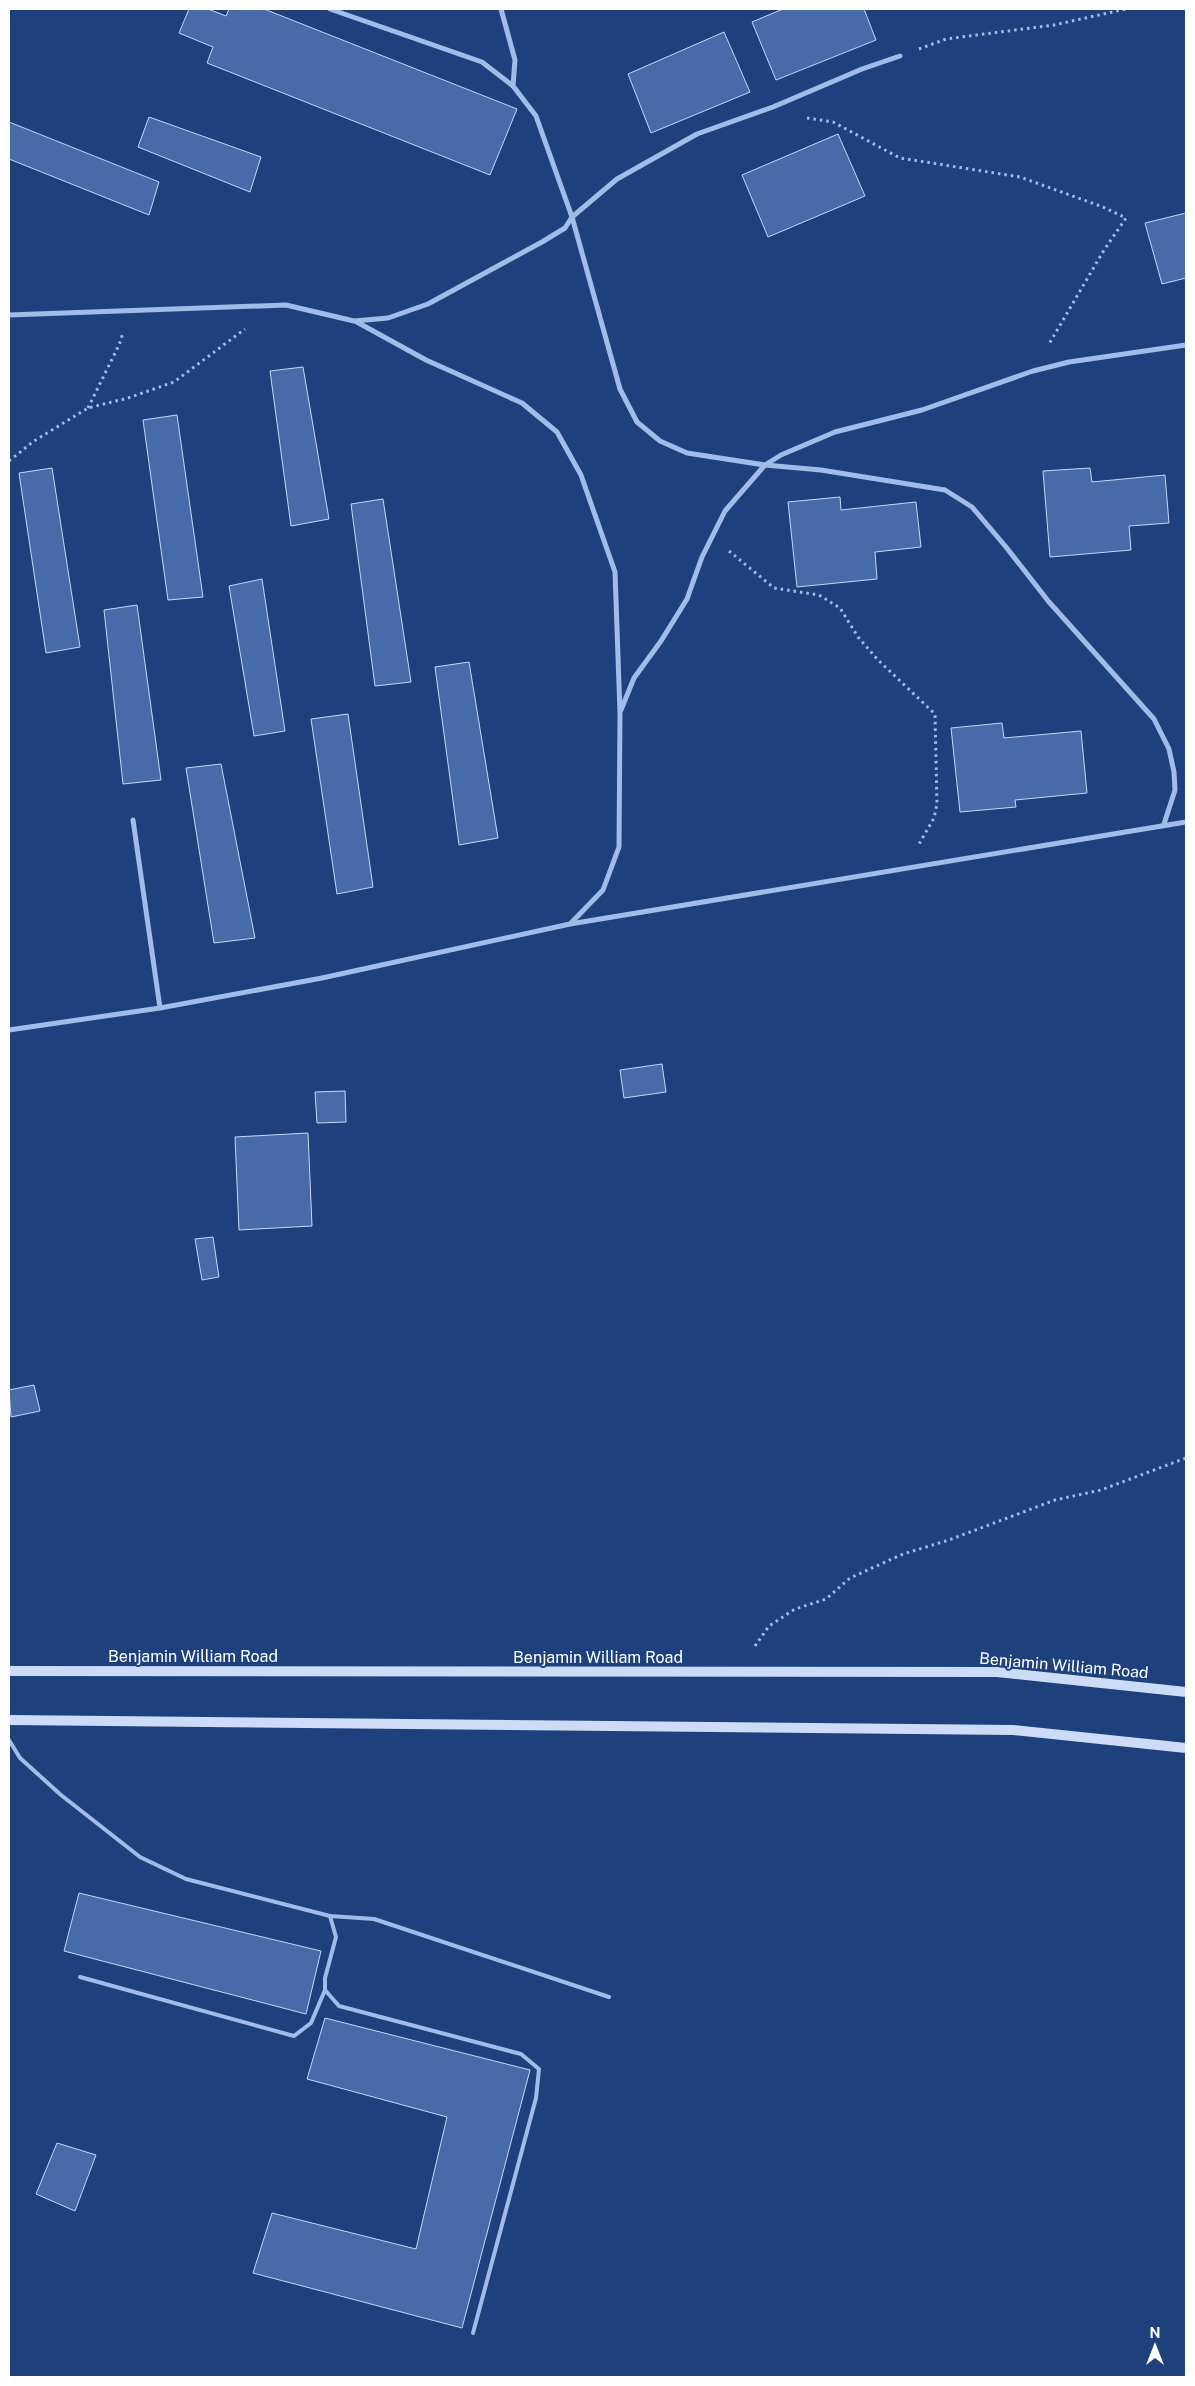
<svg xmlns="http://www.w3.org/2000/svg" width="1195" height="2386" viewBox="0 0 1195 2386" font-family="'Public Sans',sans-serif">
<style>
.building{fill:#466ba8;stroke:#c5d8f6}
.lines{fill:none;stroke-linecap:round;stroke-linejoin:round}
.path{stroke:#a1bce8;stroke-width:3;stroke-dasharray:2.5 4;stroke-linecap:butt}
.lane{stroke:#a1bce8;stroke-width:4}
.street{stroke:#a1bce8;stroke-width:5}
.secondary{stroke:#ccdbf6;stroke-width:10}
.labels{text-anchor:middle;stroke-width:4;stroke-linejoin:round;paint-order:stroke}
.street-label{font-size:16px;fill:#fff;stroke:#1e417e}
</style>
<rect width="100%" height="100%" fill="#1e417e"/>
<path class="building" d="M189,9H208L226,16L229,9H264L517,109L490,175L207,63L213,47L179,33Z
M783,9H864L876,40L776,80L752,22Z
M724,32L750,92L651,133L628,74Z
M149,117L261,157L250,192L138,147Z
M9,122L159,182L149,215L9,159Z
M838,134L865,196L768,237L742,175Z
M1186,213V278L1162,284L1145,223Z
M303,367L329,519L291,526L270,371Z
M177,415L203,597L168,600L143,420Z
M52,468L80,647L46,653L19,473Z
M1090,468L1092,482L1165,475L1169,523L1129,526L1131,550L1050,557L1043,471Z
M840,497L841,510L916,502L921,547L875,552L877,579L797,587L788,502Z
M383,499L411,682L375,686L351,504Z
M262,579L285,731L254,736L229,586Z
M137,605L161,780L123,784L104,610Z
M469,662L498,838L459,845L435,667Z
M348,714L373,887L337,894L311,719Z
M1002,723L1004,738L1081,731L1087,793L1015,800L1016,807L960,812L951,728Z
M221,764L255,938L214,943L186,768Z
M662,1064L666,1092L624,1098L620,1070Z
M345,1091L346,1122L317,1123L315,1092Z
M308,1133L312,1226L239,1230L235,1137Z
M213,1237L219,1277L202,1280L195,1239Z
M34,1385L40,1411L11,1417L9,1390Z
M79,1893L321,1951L306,2014L64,1951Z
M325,2018L530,2070L462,2328L253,2273L272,2213L416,2249L447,2117L307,2079Z
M57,2143L96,2155L75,2211L36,2194Z"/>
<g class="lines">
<path class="path" d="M919,49L946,39L1054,25L1126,9
M807,118L833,122L900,158L1020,177L1103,207L1126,218L1104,250L1049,344
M88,408L119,345L123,333
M9,461L34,441L88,408L128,398L174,382L245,329
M729,551L774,588L819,595L840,608L858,637L877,659L935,714L937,804L934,818L919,844
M755,1646L769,1626L795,1609L826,1599L850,1578L903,1554L949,1540L1055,1500L1101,1490L1186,1458"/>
<path class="lane" d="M9,1740L20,1758L61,1795L140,1857L186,1879L330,1916L336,1937L325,1978V1990L339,2006L521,2054L539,2069L536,2098L473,2333
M330,1916L374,1919L609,1997
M80,1977L294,2036L311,2023L325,1990"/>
<path class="street" d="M330,9L482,62L513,86L536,116L572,217L620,389L637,422L660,441L687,453L765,465L821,470L945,490L972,507L1006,547L1049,602L1154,719L1169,749L1174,772L1175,790L1164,824
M501,9L515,60L513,86
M9,315L286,305L354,321L388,318L428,304L542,242L565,228L572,217L617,179L697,134L773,107L862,69L900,56
M355,321L426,360L522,403L557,432L581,475L615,572L620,713L619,847L603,890L570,924
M621,710L634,678L661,641L687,599L702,557L725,511L765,465L781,455L835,432L922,410L1033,371L1069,362L1186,345
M133,820L160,1008
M9,1030L160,1008L322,978L570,924L1186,822"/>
<path class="secondary" d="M9,1671L997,1672L1186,1692
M9,1720L1013,1730L1186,1748"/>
</g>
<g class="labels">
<g class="street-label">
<text x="193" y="1662">Benjamin William Road</text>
<text x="598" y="1663">Benjamin William Road</text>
<text transform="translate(1064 1665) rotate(5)" y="6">Benjamin William Road</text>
</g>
</g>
<rect width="1195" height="2386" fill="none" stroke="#ffffff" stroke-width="20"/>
<g transform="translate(1155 2346)" stroke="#1e417e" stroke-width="4" paint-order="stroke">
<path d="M0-4L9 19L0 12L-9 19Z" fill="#ffffff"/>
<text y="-8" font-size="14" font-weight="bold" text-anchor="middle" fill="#ffffff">N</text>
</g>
</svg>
